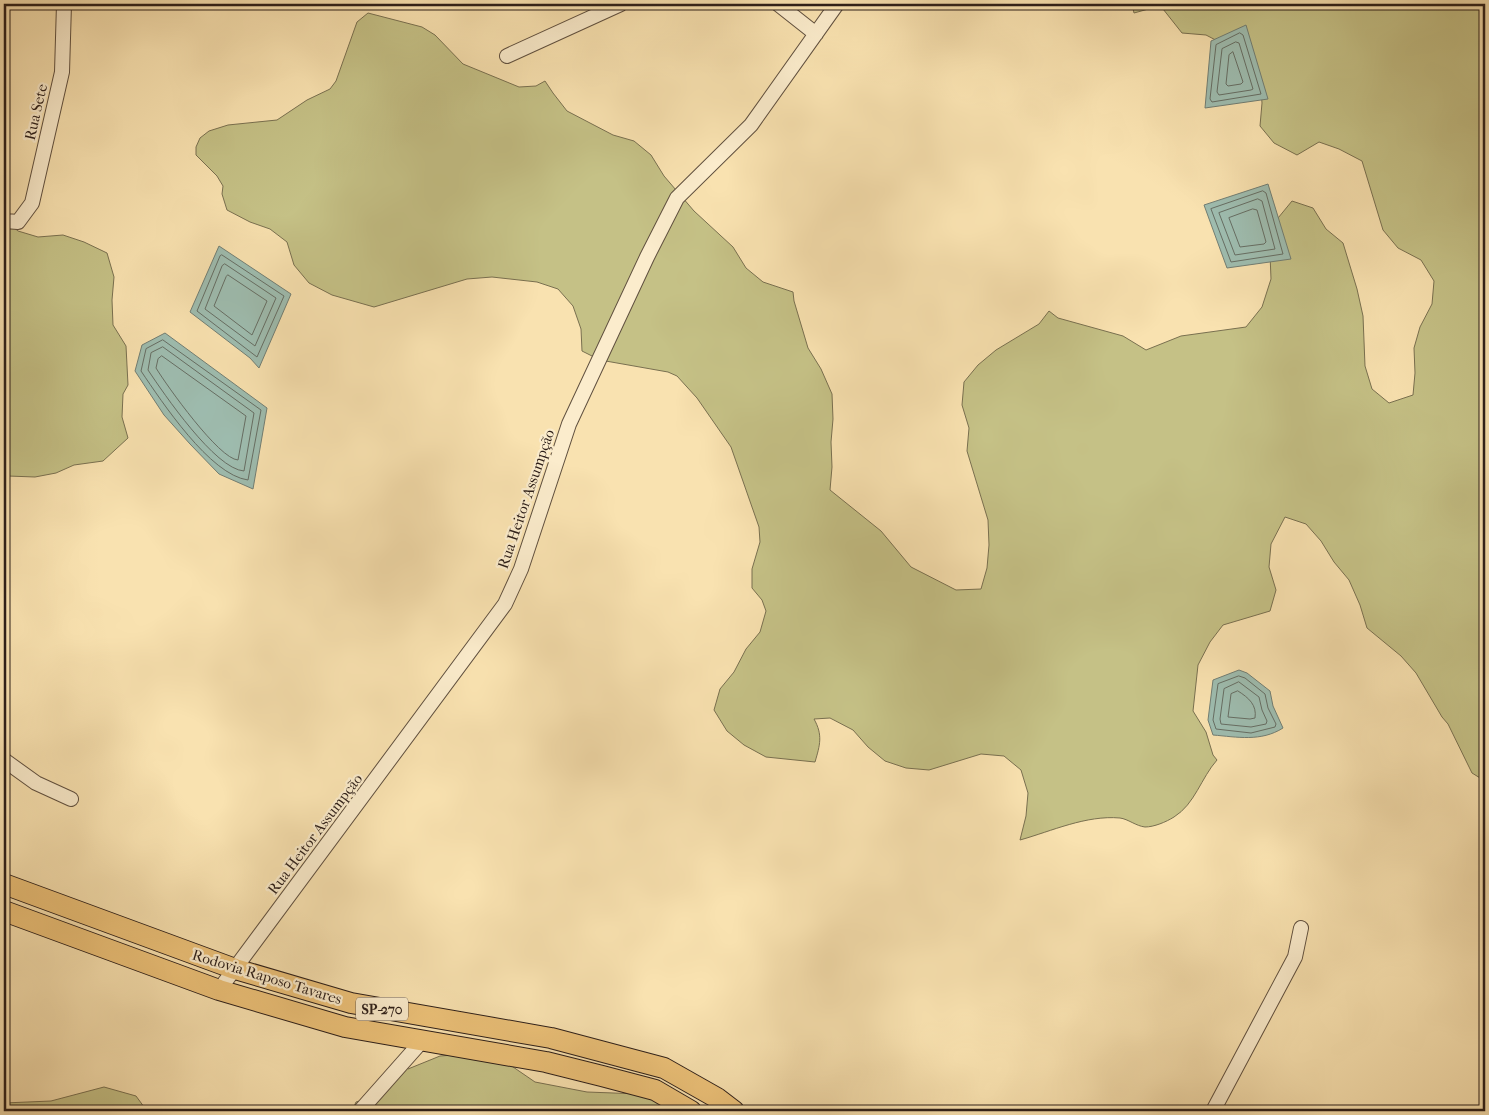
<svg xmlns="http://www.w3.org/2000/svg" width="1489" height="1115" viewBox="0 0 1489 1115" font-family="'IM FELL French Canon',serif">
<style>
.green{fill:#c5c186;stroke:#797050}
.water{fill:#9ebdb0;stroke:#717e74}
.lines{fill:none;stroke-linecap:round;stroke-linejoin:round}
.shore{stroke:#666e64;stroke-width:1}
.minor-casing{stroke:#60503f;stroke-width:16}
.highway-casing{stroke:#2d1f19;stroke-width:22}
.minor{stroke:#fbeccc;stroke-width:14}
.highway{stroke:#ecc178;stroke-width:20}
.labels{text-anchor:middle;stroke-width:4.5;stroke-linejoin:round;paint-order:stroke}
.shield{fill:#fbeccc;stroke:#6b5c4f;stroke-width:1}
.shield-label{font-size:14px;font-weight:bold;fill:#2d1f19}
.street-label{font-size:15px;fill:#2d1f19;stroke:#fbeccc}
</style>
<rect width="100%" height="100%" fill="#f9e2b0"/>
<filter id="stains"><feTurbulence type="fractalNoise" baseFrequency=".004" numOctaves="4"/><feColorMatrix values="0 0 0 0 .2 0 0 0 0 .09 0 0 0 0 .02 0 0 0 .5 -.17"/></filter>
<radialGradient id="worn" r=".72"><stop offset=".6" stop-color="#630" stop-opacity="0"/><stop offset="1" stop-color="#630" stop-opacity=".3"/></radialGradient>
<path class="green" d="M1132,4H1482L1485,10V781L1472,773L1448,724L1442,717L1416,673L1401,656L1367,628L1360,605L1349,580L1334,562L1321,541L1306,524L1285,517L1271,544L1269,567L1276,590L1270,611L1223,625L1210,642L1198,665L1193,711L1206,732L1213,755L1217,760C1201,778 1195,804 1174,817C1166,822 1154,827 1145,827C1136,826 1128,819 1120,818C1086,815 1052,831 1020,840L1026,816L1028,793L1021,770L1004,756L981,754L929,770L906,768L885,761L868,747L853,730L830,718L814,719C823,735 820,745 815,762L766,757L744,745L727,731L714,710L720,689L734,672L746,649L760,632L766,611L762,600L752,588V569L760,542L759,527L731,447L697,398L677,376L668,372L600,360L582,351L581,329L573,306L558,289L537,282L492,277L467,279L374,307L332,295L309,283L294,265L287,242L270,229L250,222L227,210L222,194L223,186L217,176L196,155V147L200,138L209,131L228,125L277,120L307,100L330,89L336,81L357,22L368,13L422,27L435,35L463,64L519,87L536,86L545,81L553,93L567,111L613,135L634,141L651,155L664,176L694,211L733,247L746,268L763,282L793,292L794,301L808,348L821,369L832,394L833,419L831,442L832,467L830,490L881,531L911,567L956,590L981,589L987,568L989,545L988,520L967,451L969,428L962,405L964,382L978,365L996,350L1039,324L1049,311L1058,318L1123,336L1146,350L1181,336L1246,327L1262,307L1271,279L1269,229L1292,201L1313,208L1326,229L1343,243L1357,289L1363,316L1365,366L1372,389L1389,403L1413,395L1415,373L1414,348L1420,327L1432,304L1434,281L1421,260L1398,248L1383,230L1362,161L1339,149L1319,142L1297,155L1274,143L1260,126L1262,103L1260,78L1229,47L1206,35L1182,33L1163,9L1152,8L1134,13Z
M4,219L18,231L38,237L63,235L84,242L107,253L114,277L112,300L113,325L126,346L128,385L123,394L122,417L128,438L103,461L74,465L56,473L35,477L8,476L4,475Z
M483,1053L500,1058L535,1082L587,1092L667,1095L681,1111H352L356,1102L380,1095L406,1067L408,1069L440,1056Z
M104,1087L136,1096L147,1111H4V1103L51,1101Z"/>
<path class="water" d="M1246,25L1268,99L1205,108L1211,41Z
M1268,184L1291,259L1227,268L1204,205Z
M219,246L291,294L259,368L250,358L190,312Z
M165,333L267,408L253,489L219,474L190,444L164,415L135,371L142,345Z
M1239,670L1247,673L1270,691L1273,706L1283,728C1261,742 1237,737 1213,735L1208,720L1213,680Z"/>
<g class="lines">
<path class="shore" d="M1240,33L1243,35L1261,94L1212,102L1210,99L1216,45Z
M1236,42L1239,43L1253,89L1251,90L1219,95L1217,92L1222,49Z
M1233,52L1243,82L1241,84L1228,86L1226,84L1229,55Z
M1263,191L1266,193L1283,254L1231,262L1211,209Z
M1258,199L1262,201L1275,249L1235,255L1219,213Z
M1253,209L1257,210L1266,242L1264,244L1240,247L1229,218Z
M222,255L284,296L257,357L197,311L220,256Z
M225,264L276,298L255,346L205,309L222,266Z
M228,275L267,301L252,335L214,306L226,277Z
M163,340L261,410L248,480C210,475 162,402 141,371L146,349Z
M163,347L254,413L244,471C215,469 164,394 148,370L151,353Z
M162,356L246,416L238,460C219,459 167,386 156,368L158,359Z
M1239,676L1245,678L1265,694L1268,708L1276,724L1275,727L1251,733L1216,729L1213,720L1218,684Z
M1239,682L1259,697L1262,710L1267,721L1266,724L1251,727L1221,724L1220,719L1224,689Z
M1238,691C1249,698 1257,705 1255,718L1250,719L1228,717L1231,694Z"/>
<defs>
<path id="minor" d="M778,4L816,34
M507,56L621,4
M4,219L5,221L18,222L32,203L62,72L64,4
M4,760L36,783L71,799
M219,990L505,604L521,569L569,424L647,257L677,198L751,125L837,4
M360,1111L422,1041
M1213,1111L1295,957L1301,928"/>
<path id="highway" d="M4,884L235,969L351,1003L551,1038L664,1068L717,1098L734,1111
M4,911L219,990L345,1027L546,1062L602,1076L655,1090L691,1111"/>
</defs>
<use href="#minor" class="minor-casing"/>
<use href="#highway" class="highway-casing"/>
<use href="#minor" class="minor"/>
<use href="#highway" class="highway"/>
</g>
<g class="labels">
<rect class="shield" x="356" y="997.5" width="52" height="23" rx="4"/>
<g class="shield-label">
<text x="382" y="1014">SP-270</text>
</g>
<g class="street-label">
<text transform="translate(36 112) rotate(-77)" y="5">Rua Sete</text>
<text transform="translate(526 499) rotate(-71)" y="5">Rua Heitor Assumpção</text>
<text transform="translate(315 834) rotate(-53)" y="5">Rua Heitor Assumpção</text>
<text transform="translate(267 977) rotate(17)" y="5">Rodovia Raposo Tavares</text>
</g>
</g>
<rect width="1489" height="1115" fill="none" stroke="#f9e2b0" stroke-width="20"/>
<rect x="5" y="5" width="1479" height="1105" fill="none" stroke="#2d1f19" stroke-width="2.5"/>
<rect x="10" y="10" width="1469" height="1095" fill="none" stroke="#2d1f19"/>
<rect width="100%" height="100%" filter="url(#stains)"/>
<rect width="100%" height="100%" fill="url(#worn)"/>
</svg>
